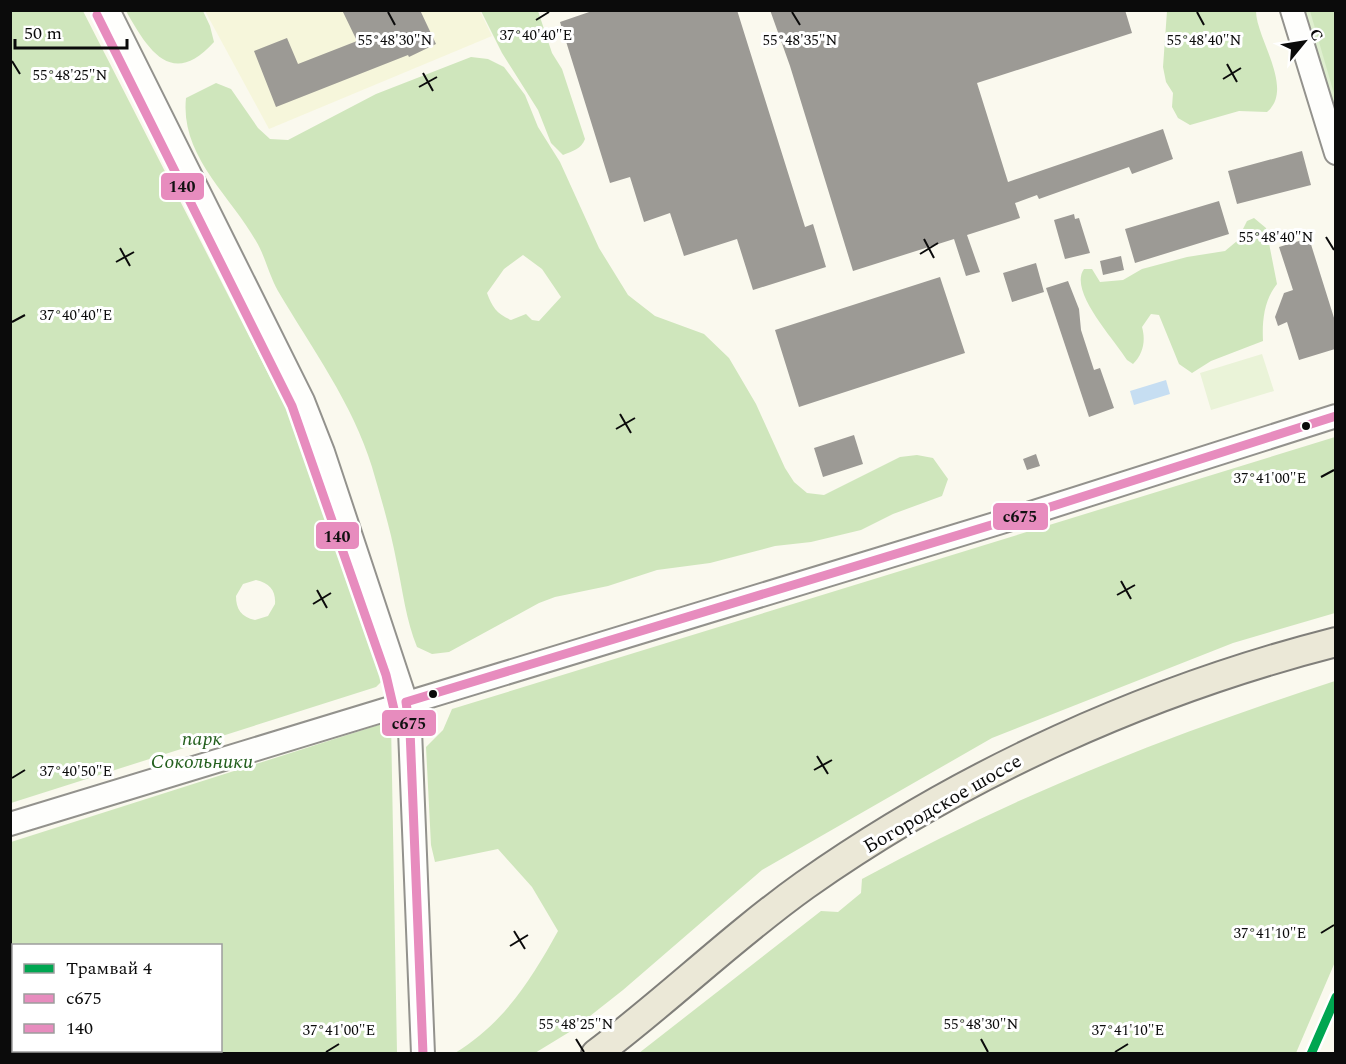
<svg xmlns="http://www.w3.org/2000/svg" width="1346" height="1064" viewBox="0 0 1346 1064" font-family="Spectral,serif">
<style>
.farmland{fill:#f6f6db}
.green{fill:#dfefcf}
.forest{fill:#cfe6bc;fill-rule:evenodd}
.pitch{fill:#eaf3d8}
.water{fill:#c6def2}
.building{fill:#9c9a95}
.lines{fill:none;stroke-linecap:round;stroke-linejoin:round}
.minor-casing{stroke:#93928d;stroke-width:26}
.major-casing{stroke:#807f7a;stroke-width:32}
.minor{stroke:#fefefc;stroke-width:22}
.major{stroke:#ebe8d7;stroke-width:28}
.bus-1-casing{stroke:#fff;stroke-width:14}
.bus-2-casing{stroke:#fff;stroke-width:14}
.bus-1{stroke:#e78cbe;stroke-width:9}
.bus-2{stroke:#e78cbe;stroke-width:9}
.tram-1-casing{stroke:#fff;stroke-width:14}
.tram-1{stroke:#00a651;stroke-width:9}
.ticks{fill:none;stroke:#0b0b0b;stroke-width:2}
.bus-dot{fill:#0b0b0b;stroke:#fff;stroke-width:2}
.labels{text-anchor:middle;stroke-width:6;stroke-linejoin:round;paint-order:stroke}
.park-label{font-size:20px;font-style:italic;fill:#24601e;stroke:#fff}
.street-label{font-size:20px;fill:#0b0b0b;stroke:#fff}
.ticks-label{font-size:15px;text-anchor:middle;fill:#0b0b0b;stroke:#fff;stroke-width:6;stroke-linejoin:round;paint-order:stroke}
.line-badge{stroke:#fff;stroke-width:2}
.pale-badge-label{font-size:16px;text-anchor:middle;font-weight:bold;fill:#111}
</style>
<rect width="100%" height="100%" fill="#faf9ee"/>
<path class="farmland" d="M205,11H480L492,36L269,129Z"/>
<path class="green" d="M1304,11H1335V115Z"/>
<path class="forest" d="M11,11H83L295,426L385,669L383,680L376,687L11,803ZM256,580C270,583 276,591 275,604L268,616L255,620C241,617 236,609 236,596L243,584Z
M126,11H203L210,26L214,42C172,89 148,50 126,11Z
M481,11H538L552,53L562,69L585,139C581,149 573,151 563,155L551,143L538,110L502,53Z
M1167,11H1256C1256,38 1295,89 1267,112L1239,111L1190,125L1178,118L1172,107L1173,93L1166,82L1163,67Z
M1310,11H1335V97Z
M471,57L488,59L504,67L525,95L538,127L560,162L599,248L628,295L655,316L704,334L729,358L756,404L785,468L794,482L807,493L824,495L900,457L917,455L933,458L948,479L942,496L893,514L861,530L811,542L775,546L710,563L657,570L608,586L555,597L539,603L449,652L432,654L417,647C406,620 403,592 397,564C391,531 381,498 372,467C353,404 311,347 278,291C269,275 265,256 256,241C230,195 180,156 186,98L216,83L231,89L258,128L270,139L288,140L376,94ZM523,255L542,269L561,297L539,321L532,320L526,314L511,320C497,314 492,307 487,293L504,269Z
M1254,218L1266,228L1277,284C1264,300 1262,321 1263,341L1211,361L1192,373L1179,364L1159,315L1151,314L1142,327C1146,341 1143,354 1133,364L1127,360C1115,340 1068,291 1084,269H1092L1100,282L1123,280L1142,269L1187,257L1225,251L1237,241L1247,221Z
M1335,437V613L1233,643L992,738L762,870L623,990L571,1031L535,1053H455C503,1024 531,980 558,931L532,887L498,849L435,862L431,845L426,747L443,730L452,709Z
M1335,681V962L1296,1053H639L821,911L838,912L861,893L862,879C1013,796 1172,734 1335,681Z
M391,721L397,1053H45L44,1051L220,1050V946H14L13,952L10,943L11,842Z"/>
<path class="pitch" d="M1262,354L1274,391L1211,410L1200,373Z
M11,970L14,980V1050L34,1051L35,1053H11Z"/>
<path class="water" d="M1166,380L1170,394L1134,405L1130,391Z"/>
<path class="building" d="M342,10H420L436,44L409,57L408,55L276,107L254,51L287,38L298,64L357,41Z
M595,10H737L805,227L813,224L826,267L753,290L737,239L684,256L670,213L644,222L630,177L610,183L560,22Z
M770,10H1125L1132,33L977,83L1008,182L1163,129L1173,159L1132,174L1129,167L1039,199L1037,195L1015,203L1020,218L967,235L980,272L966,276L954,239L853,271L790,66Z
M1302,151L1311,185L1237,204L1228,171Z
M1219,201L1229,234L1135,263L1125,229Z
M1074,214L1075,219L1079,218L1090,253L1065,259L1054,220Z
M1309,238L1335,321V349L1299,360L1287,322L1278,326L1275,317L1284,293L1293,290L1279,247Z
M1121,256L1124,270L1103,275L1100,261Z
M1036,263L1044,292L1012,302L1003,273Z
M940,277L965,353L799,407L775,330Z
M1068,281L1079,309L1081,330L1094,370L1100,368L1114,408L1089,417L1046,288Z
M854,435L863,464L823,477L814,448Z
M1036,454L1040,466L1027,470L1023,459Z"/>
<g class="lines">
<defs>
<path id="minor" d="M108,10L303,401L323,452L406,702L410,730L423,1054
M1292,10L1336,153
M10,824L1031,513L1336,416"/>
<path id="major" d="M596,1054C668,1000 732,937 805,885C964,773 1148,690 1336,642"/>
</defs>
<use href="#minor" class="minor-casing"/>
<use href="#major" class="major-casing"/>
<use href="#minor" class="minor"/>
<use href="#major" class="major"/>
<defs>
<path id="bus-1" d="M423,1054L410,730L406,702L1031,513L1336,416"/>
<path id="bus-2" d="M97,15L292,406L386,675L396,718"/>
</defs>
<use href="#bus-1" class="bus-1-casing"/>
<use href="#bus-2" class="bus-2-casing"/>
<use href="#bus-1" class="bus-1"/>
<use href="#bus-2" class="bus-2"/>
<defs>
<path id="tram-1" d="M1311,1054L1336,997"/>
</defs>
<use href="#tram-1" class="tram-1-casing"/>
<use href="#tram-1" class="tram-1"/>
</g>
<path class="ticks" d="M388,12L395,25M792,12L800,25M1197,12L1204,25M536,20L549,12M12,61L20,74M1227,64L1237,82M423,73L433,91M1223,79L1241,68M419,87L437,77M1326,237L1334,250M924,239L934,258M120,248L130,266M920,254L938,243M116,262L134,252M12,322L25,315M620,414L631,433M616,429L635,418M1321,477L1334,470M1121,581L1131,599M317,590L327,608M1117,595L1135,585M313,604L331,593M817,756L828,774M814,770L832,760M12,778L25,770M514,931L525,949M1321,933L1334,925M510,946L528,935M576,1039L584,1052M981,1039L988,1052M326,1052L339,1044M1115,1052L1128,1044"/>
<g class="bus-dot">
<circle cx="1306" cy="426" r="5"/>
<circle cx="433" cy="694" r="5"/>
</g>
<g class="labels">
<g class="park-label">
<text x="202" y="745">парк<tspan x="202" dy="23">Сокольники</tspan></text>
</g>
<g class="street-label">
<text transform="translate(942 803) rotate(-30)" y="7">Богородское шоссе</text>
</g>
</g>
<g class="ticks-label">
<text x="536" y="40">37°40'40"E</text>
<text x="395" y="45">55°48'30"N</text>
<text x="800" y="45">55°48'35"N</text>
<text x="1204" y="45">55°48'40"N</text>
<text x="70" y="80">55°48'25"N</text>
<text x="1276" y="242">55°48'40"N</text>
<text x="76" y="320">37°40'40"E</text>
<text x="1270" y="483">37°41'00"E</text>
<text x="76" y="776">37°40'50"E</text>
<text x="1270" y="938">37°41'10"E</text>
<text x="576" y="1029">55°48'25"N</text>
<text x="981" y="1029">55°48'30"N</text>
<text x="339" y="1035">37°41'00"E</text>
<text x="1128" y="1035">37°41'10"E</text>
</g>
<g class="line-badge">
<rect x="160" y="172" width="45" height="29" rx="6" fill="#e78cbe"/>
<rect x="992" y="502" width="57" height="29" rx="6" fill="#e78cbe"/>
<rect x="315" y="521" width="45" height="29" rx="6" fill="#e78cbe"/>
<rect x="381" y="709" width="56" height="28" rx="6" fill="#e78cbe"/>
</g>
<g class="pale-badge-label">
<text x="182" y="192">140</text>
<text x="1020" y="522">с675</text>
<text x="337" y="542">140</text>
<text x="409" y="729">с675</text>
</g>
<rect width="1346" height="1064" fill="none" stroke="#0b0b0b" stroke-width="24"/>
<rect x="12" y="944" width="210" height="108" fill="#ffffff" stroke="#9d9d9d" stroke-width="1.5"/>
<rect x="24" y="964" width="30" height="9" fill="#00a651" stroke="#9d9d9d" stroke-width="1.5"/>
<text x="66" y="974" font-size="18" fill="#0b0b0b">Трамвай 4</text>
<rect x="24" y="994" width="30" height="9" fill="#e78cbe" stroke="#9d9d9d" stroke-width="1.5"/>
<text x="66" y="1004" font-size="18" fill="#0b0b0b">с675</text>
<rect x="24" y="1024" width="30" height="9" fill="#e78cbe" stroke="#9d9d9d" stroke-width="1.5"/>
<text x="66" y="1034" font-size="18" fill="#0b0b0b">140</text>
<g transform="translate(1304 42) rotate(60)" stroke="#ffffff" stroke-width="4.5" paint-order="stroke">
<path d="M0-4.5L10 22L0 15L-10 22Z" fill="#0b0b0b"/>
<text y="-9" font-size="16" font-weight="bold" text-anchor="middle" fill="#0b0b0b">С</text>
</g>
<path d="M15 39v9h112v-9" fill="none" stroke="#0b0b0b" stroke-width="3"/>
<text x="24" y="39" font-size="18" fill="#0b0b0b" stroke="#ffffff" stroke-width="4.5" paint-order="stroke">50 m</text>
</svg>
